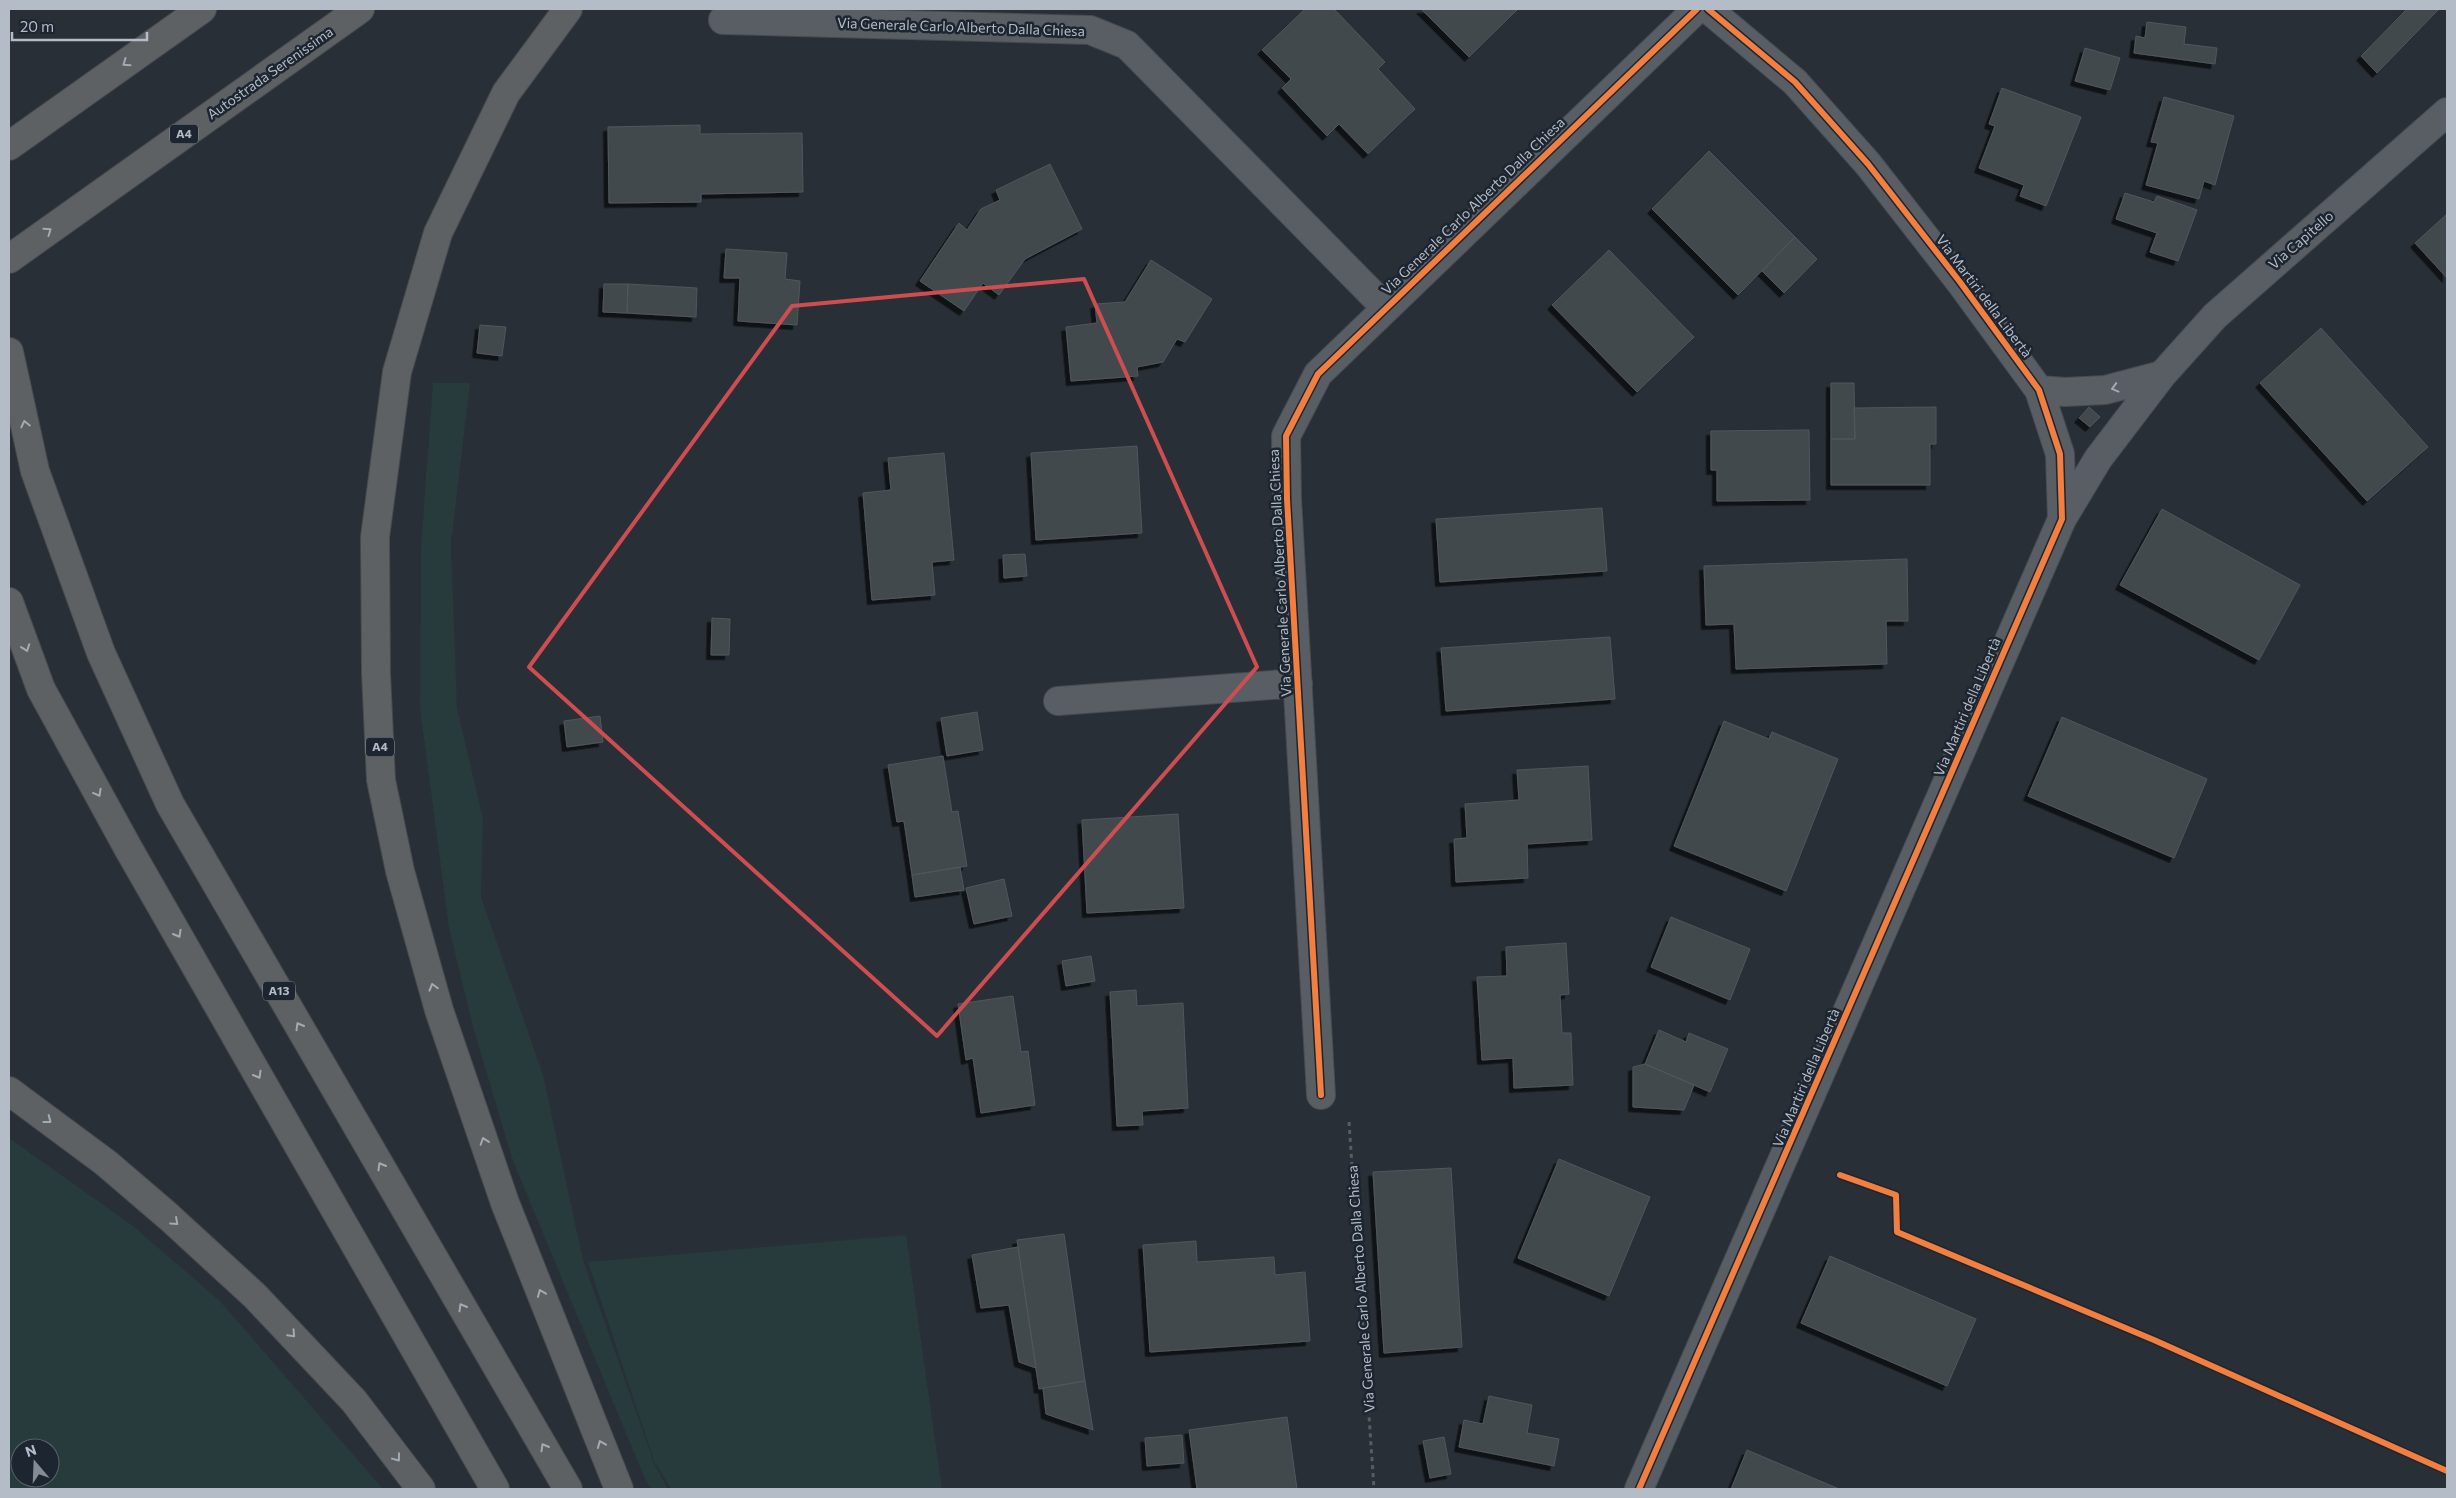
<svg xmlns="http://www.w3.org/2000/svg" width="2456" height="1498" viewBox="0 0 2456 1498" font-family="Commissioner,sans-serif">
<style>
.green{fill:#273a3c;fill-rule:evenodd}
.building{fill:#42484e;stroke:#51565d;filter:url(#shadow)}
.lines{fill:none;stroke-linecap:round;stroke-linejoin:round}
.minor-casing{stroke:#474b51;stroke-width:30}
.motorway-casing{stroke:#464b51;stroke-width:30}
.path{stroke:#575d61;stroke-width:3;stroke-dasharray:4 4;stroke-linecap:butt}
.minor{stroke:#595e64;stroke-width:28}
.motorway{stroke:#5e6164;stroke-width:28}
.cycleway-casing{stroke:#1d2630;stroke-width:9}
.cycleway{stroke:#f27e40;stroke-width:6}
.oneway{stroke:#a2aab3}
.oneway2{stroke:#a1a9b3}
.marked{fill:none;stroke:#cd4d50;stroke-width:4;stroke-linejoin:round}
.labels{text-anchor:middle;stroke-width:5;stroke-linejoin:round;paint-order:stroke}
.shield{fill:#1d2630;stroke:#868f9a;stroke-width:1}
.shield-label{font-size:12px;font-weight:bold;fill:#b3bcc7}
.street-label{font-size:14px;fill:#b3bcc7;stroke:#1d2630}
</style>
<defs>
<filter id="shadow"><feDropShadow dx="-4.5" dy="4.5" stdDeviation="0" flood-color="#0009"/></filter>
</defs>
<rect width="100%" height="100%" fill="#292f36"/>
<path class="green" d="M433,383H470L451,544L457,708L483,819L481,897L543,1075L583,1260L654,1463L668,1489H651L645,1479L513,1161L473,1027L449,928L420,708L421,547Z
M9,1138L133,1226L220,1301L383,1489H9ZM20,1448H50V1478H20Z
M906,1235L942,1489H671L654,1461L588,1262Z"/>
<path class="building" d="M1305,9H1334L1385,62L1378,69L1415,109L1368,154L1339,124L1327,136L1282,88L1291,79L1262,50Z
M1421,9H1518L1469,57Z
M2407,9H2439L2377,73L2361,56Z
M2147,22L2186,27L2184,44L2217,48L2215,64L2134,53L2136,36L2145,38Z
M2085,48L2120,58L2110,90L2075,81Z
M2002,88L2081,117L2046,206L2020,196L2024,185L1979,168L1995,126L1989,124Z
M2164,97L2234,116L2215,185L2204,181L2199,199L2146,185L2158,143L2151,142Z
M700,125V134L802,133L803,192L701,194V202L609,203L608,127Z
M1709,151L1795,237L1738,295L1652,209Z
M1050,164L1082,229L1025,259L999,295L983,283L964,311L920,281L959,223L967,230L981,209L1000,200L996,190Z
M2125,193L2154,202L2157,196L2197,210L2178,261L2150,252L2157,233L2116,219Z
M2447,214V278L2415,243Z
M1795,237L1817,259L1784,293L1762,271Z
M726,249L787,253L785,279L800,281L797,325L738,321L740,278H724Z
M1609,250L1694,337L1637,392L1552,305Z
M1151,260L1212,299L1185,342L1177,339L1163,362L1137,367L1138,376L1071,381L1066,327L1097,323L1095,304L1125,302Z
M604,284H628L627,313L603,312Z
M628,284L697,288L696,317L627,313Z
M480,325L506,327L502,356L477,353Z
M2321,328L2428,447L2367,501L2260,383Z
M1831,383H1854L1855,439H1831Z
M1936,407V444H1930V485H1831V439H1855L1854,408Z
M2089,407L2100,417L2090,427L2079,418Z
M1809,430L1810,500L1717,501V470H1711V431Z
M1137,446L1142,533L1036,540L1031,453Z
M944,453L954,560L932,562L935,595L872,600L863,493L891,490L888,458Z
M1602,508L1607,571L1440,582L1436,519Z
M2162,509L2300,585L2259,660L2120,585Z
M1025,554L1027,576L1004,578L1003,555Z
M1907,559L1908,621H1886L1887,664L1736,669L1734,624L1706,625L1704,566Z
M712,618L730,619L729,655H711Z
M1610,637L1615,699L1446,711L1441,648Z
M977,712L983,750L947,756L941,718Z
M600,716L603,742L567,747L564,721Z
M2062,717L2207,779L2174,858L2028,796Z
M1724,721L1769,739L1772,732L1838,759L1786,891L1674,846Z
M943,756L952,812L958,811L967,866L912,875L904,821L897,822L888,765Z
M1588,766L1592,840L1527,844L1528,878L1456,882L1454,839L1467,838L1465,804L1519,800L1517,770Z
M1178,814L1184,908L1087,913L1082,820Z
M960,867L964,890L915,897L912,875Z
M1004,879L1012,916L974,924L966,888Z
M1671,917L1750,949L1730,1000L1651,967Z
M1566,943L1569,994L1560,995L1562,1033H1571L1573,1085L1514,1088L1513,1058L1482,1060L1477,977L1507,976L1506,947Z
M1091,956L1095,981L1066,986L1062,961Z
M1136,990L1137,1006L1183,1003L1188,1108L1142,1111L1143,1125L1117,1126L1110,992Z
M1013,996L1021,1052L1028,1051L1035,1105L981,1113L973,1058L966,1060L958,1004Z
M1659,1030L1686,1042L1689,1033L1728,1049L1710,1092L1645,1064Z
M1645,1064L1694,1085L1684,1110L1633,1107V1067Z
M1559,1159L1650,1197L1609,1296L1518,1258Z
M1451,1168L1462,1347L1384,1353L1373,1172Z
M1064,1234L1085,1381L1039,1389L1017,1240Z
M1196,1241L1197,1262L1274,1257L1275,1275L1305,1272L1310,1341L1150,1352L1143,1245Z
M1018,1247L1036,1368L1019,1362L1009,1305L981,1308L972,1255Z
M1830,1256L1976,1319L1947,1386L1801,1323Z
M1085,1381L1093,1430L1046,1414L1043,1388Z
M1489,1396L1532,1405L1527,1433L1559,1439L1554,1466L1459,1447L1464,1420L1483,1424Z
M1287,1417L1297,1489H1197L1189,1430Z
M1182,1435L1184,1463L1147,1466L1145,1438Z
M1444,1437L1451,1474L1430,1478L1423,1441Z
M1747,1450L1839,1489H1731Z"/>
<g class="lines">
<defs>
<path id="minor" d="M723,20L1090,30L1127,45L1386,308
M2039,390L2065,392L2105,390L2162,375
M2062,519L2098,459L2162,375L2215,316L2447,112
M1058,701L1298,683
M1321,1095L1287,499L1286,436L1318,374L1697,9
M1639,1489L2062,519L2060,454L2039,390L1960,282L1868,164L1795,82L1708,9"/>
<path id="motorway" d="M568,9L506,93L438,233L397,372L375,537L376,673L381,780L400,871L439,1010L505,1203L619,1489
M9,146L202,9
M9,259L360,9
M9,352L35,471L101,653L170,804L568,1489
M9,602L41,689L128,848L495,1489
M9,1091L106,1163L169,1217L255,1296L354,1401L421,1489"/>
</defs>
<use href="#minor" class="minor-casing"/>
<use href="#motorway" class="motorway-casing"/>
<path class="path" d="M1349,1122L1374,1489"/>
<use href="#minor" class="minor"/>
<use href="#motorway" class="motorway"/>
<defs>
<path id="cycleway" d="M1321,1095L1287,499L1286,436L1318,374L1697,9
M1840,1175L1896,1195L1897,1232L2154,1340L2447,1471
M1639,1489L2062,519L2060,454L2039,390L1960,282L1868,164L1795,82L1708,9"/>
</defs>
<use href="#cycleway" class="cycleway-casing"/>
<use href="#cycleway" class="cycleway"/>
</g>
<defs><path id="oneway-chevron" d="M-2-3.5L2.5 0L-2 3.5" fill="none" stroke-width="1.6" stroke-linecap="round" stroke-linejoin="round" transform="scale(1.25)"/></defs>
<g class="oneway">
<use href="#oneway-chevron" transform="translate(126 63) rotate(145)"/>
<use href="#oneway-chevron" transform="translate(48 231) rotate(-35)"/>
<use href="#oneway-chevron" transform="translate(25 424) rotate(-103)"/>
<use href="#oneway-chevron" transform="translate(26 648) rotate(70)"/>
<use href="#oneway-chevron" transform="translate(98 793) rotate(61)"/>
<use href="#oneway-chevron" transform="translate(178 934) rotate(60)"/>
<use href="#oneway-chevron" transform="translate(433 987) rotate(-106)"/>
<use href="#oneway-chevron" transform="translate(299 1026) rotate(-120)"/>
<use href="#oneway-chevron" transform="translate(258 1075) rotate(60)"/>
<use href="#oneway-chevron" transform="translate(48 1120) rotate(37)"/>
<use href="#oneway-chevron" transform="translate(484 1141) rotate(-109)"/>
<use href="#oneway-chevron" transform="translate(381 1166) rotate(-120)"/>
<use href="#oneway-chevron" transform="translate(175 1222) rotate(42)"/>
<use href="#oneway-chevron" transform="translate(541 1293) rotate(-112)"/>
<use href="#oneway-chevron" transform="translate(462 1307) rotate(-120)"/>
<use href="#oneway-chevron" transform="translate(292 1334) rotate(47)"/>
<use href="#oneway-chevron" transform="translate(601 1444) rotate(-112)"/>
<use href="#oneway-chevron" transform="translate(544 1447) rotate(-120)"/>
<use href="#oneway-chevron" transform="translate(397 1458) rotate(53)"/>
</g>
<use class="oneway2" href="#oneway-chevron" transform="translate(2115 388) rotate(165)"/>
<path class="marked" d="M1084,279L1257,667L937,1036L529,667L792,306Z"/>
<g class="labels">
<g class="shield">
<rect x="170" y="124.5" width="28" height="19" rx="4"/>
<rect x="366" y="737.5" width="28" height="19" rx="4"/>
<rect x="263" y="981.5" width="32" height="19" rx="4"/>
</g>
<g class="shield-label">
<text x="184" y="138">A4</text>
<text x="380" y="751">A4</text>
<text x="279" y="995">A13</text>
</g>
<g class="street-label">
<text transform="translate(961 27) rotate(2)" y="5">Via Generale Carlo Alberto Dalla Chiesa</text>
<text transform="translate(270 73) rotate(-35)" y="5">Autostrada Serenissima</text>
<text transform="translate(1473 206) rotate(-44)" y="5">Via Generale Carlo Alberto Dalla Chiesa</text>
<text transform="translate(2301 240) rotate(-41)" y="5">Via Capitello</text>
<text transform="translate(1984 296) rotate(53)" y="5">Via Martiri della Libertà</text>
<text transform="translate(1280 573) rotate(-93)" y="5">Via Generale Carlo Alberto Dalla Chiesa</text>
<text transform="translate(1967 707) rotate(-67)" y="5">Via Martiri della Libertà</text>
<text transform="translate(1806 1078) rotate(-67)" y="5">Via Martiri della Libertà</text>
<text transform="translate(1361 1289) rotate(-94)" y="5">Via Generale Carlo Alberto Dalla Chiesa</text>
</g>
</g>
<rect width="2456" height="1498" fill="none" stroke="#b3bcc7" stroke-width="20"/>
<g transform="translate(35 1463) rotate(341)"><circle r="24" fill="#1d2630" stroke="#59626c"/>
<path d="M0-4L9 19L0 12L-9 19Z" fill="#838b94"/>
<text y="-8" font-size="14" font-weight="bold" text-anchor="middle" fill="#b3bcc7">N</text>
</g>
<path d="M12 32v8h135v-8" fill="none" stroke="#b3bcc7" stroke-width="2.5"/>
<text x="20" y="32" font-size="15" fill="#b3bcc7" stroke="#1d2630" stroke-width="4" paint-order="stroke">20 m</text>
</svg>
